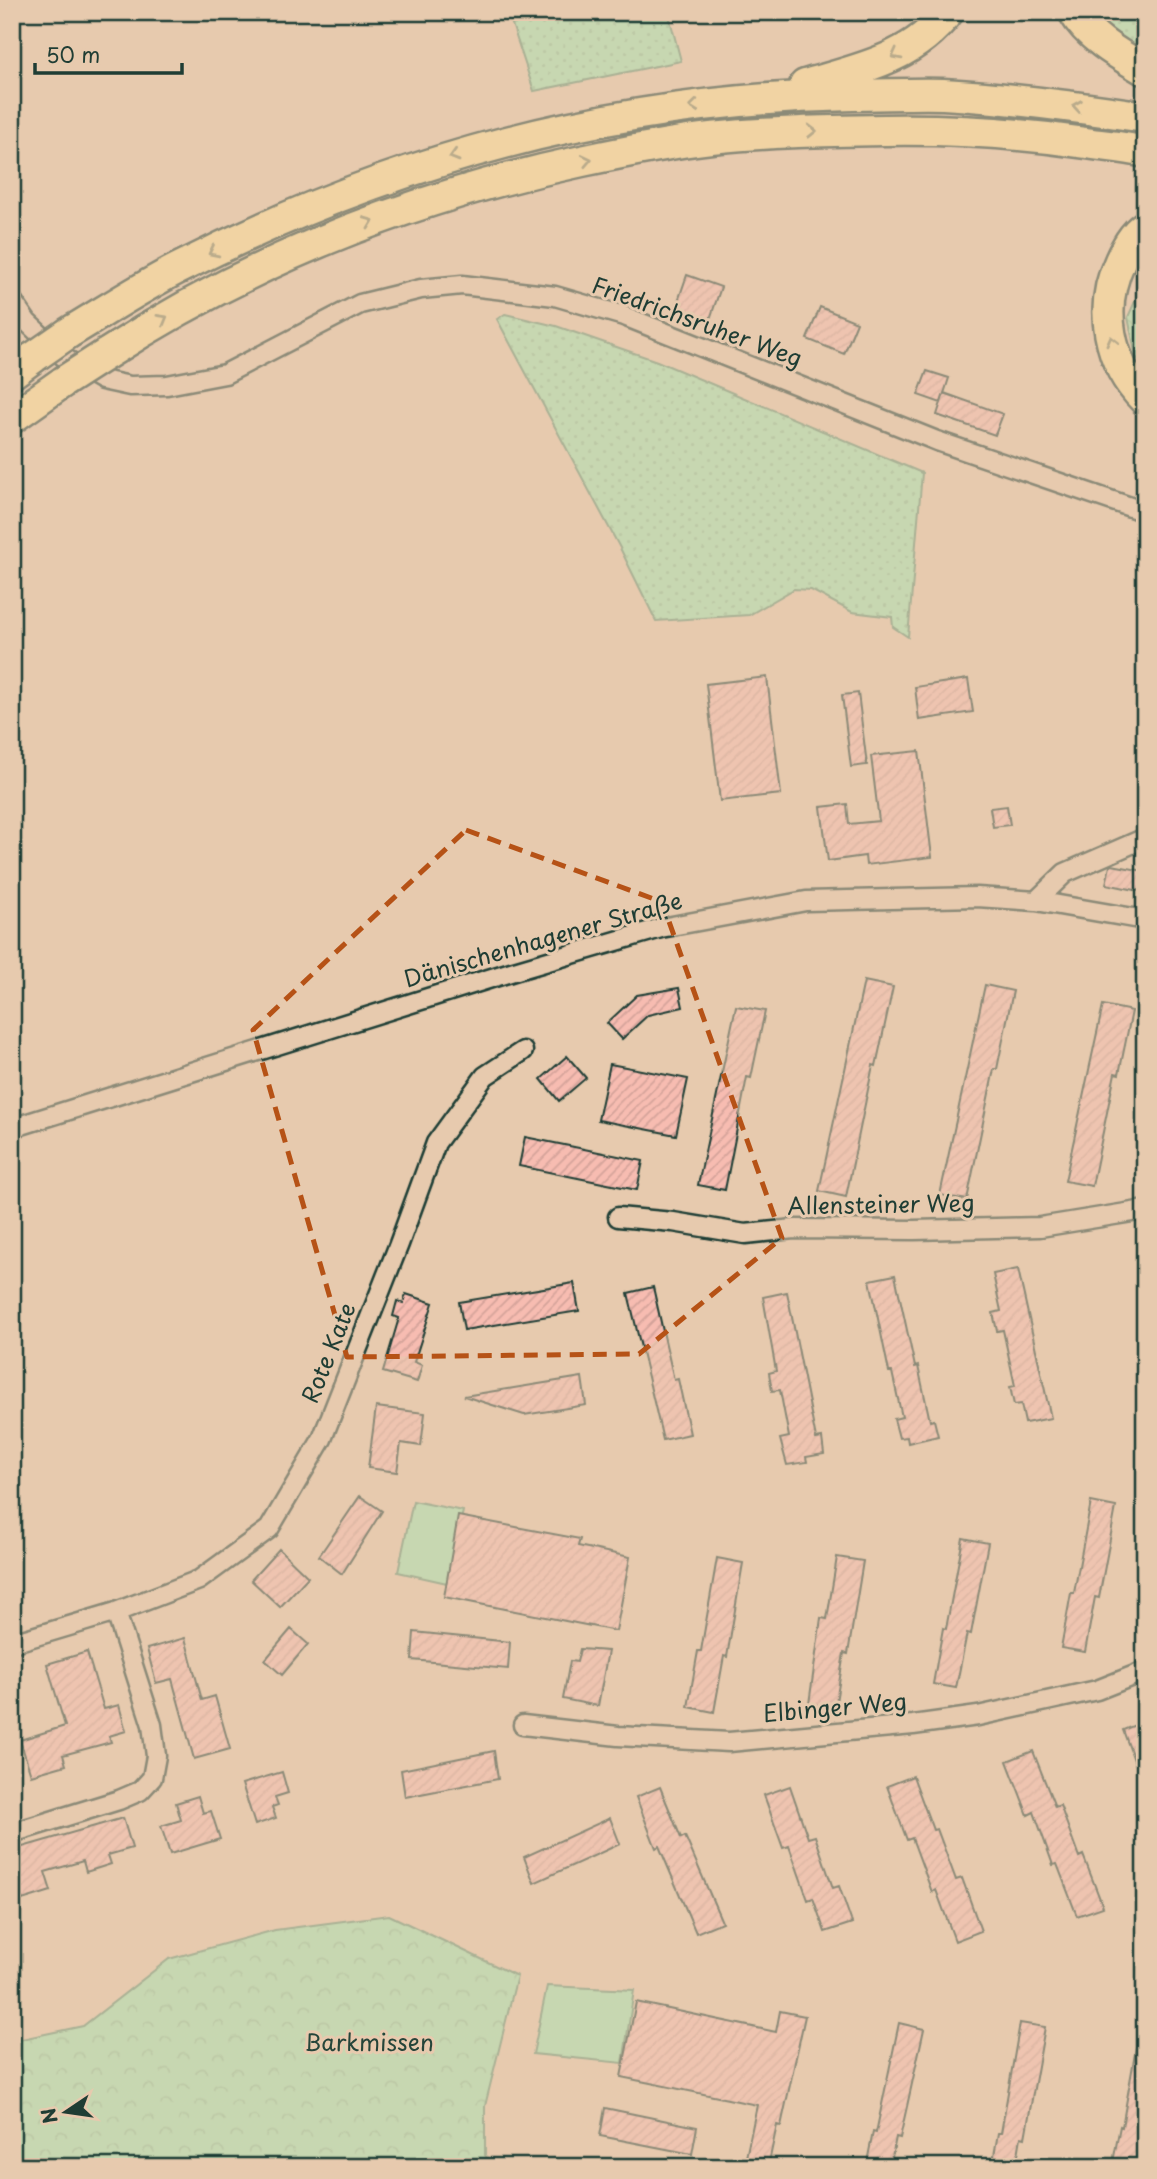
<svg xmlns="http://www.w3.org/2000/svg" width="1157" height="2179" viewBox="0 0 1157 2179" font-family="'Playpen Sans',sans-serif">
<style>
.grass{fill:url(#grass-dots);stroke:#609274;stroke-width:2}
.forest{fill:url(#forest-crowns);stroke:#609274;stroke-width:2}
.park{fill:#a0e6b3;stroke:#609274;stroke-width:2}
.building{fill:url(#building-hatch);stroke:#1f3d34;stroke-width:2}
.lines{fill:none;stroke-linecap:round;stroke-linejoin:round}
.minor-casing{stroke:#1f3d34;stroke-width:23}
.trunk-casing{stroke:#1f3d34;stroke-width:35}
.minor{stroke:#e7caae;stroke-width:18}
.trunk{stroke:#fcde96;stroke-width:30}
.trunk-bridge-casing{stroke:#1f3d34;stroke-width:35;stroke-linecap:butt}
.trunk-bridge{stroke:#fcde96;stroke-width:30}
.oneway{stroke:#828560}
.marked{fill:none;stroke:#b65216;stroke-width:5;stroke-dasharray:14 9;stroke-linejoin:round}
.labels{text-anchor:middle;stroke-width:6;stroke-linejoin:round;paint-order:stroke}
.street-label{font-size:23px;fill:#1f3d34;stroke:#e7caae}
.park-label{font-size:23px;fill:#25453a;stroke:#e7caae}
</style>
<defs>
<pattern id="grass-dots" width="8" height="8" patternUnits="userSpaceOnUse" patternTransform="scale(1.75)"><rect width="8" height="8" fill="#a0e6b3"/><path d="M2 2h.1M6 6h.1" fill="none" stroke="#89c69b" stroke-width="1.8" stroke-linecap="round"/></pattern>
<pattern id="forest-crowns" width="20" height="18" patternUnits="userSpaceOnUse" patternTransform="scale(1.75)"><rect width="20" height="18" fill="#a0e6b3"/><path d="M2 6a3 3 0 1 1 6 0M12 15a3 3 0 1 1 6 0" fill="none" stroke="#89c69b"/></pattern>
<pattern id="building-hatch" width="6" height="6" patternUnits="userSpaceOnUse" patternTransform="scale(1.75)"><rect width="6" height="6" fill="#f7bcb1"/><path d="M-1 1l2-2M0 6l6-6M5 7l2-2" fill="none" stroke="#d3a299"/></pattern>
</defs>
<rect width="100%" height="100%" fill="#e7caae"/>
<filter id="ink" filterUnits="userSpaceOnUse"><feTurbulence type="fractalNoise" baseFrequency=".0143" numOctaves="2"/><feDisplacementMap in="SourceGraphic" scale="14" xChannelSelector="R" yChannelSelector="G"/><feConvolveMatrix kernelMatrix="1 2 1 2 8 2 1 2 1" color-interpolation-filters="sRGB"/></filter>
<g filter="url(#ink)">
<path class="grass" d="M508,12H668L681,61L534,91Z
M1089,12H1145V57L1132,51Z
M505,314L556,326L657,361L922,473L908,637L893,627L892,617L852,612L811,590L794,589L749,615L656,621L620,548L497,319Z"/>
<path class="forest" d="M1145,279V366L1136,357L1128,317Z
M389,1915L517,1976L485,2106V2155L493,2167H12V2041L83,2026L169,1959L275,1930Z"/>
<path class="park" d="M413,1501L463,1511L447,1583L398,1572Z
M547,1986L634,1990L623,2063L533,2054Z"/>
<path class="building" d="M687,275L721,287L709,322L675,310Z
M820,307L857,322L844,354L807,339Z
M927,371L949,378L941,403L918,395Z
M944,393L1003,414L995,435L937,415Z
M767,677L781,794L720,801L706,684Z
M968,679L973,712L919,720L915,687Z
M858,693L867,765L851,767L842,695Z
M919,751L932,857L866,865L865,856L828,861L821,807L847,804L849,824L879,821L871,756Z
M1007,806L1010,825L993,827L990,808Z
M1112,865L1144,871L1140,891L1106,884L1110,866Z
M864,981L893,987L876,1066L873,1065L846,1197L819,1191Z
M985,985L1013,991L997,1069H994L967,1200L940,1195Z
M679,988L683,1007L648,1015L622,1039L607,1023L637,995Z
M1103,1005L1132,1011L1119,1074L1115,1073L1092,1186L1065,1181Z
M736,1006L765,1011L751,1078L747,1077L725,1190L698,1185Z
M567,1056L586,1078L559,1101L541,1079Z
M610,1064L688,1079L676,1135L598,1120Z
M525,1137L643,1161L637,1190L519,1166Z
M1018,1269L1051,1418L1025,1423L1021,1404L1014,1405L1010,1387L1015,1386L1003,1330L997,1331L993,1313L1001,1311L993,1274Z
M895,1275L915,1367L918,1366L930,1421L934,1420L938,1436L908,1443L907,1437L899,1438L894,1419L902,1417L892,1372H889L870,1280Z
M574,1283L579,1311L464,1330L459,1302Z
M653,1287L674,1380L678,1379L690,1434L663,1440L628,1293Z
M787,1292L816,1439L822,1438L824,1454L806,1457L807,1462L787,1465L780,1439L789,1437L780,1390L772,1391L769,1373L776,1371L763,1297Z
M406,1294L433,1303L414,1362L422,1365L417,1382L383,1372L399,1318L393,1316L397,1301L403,1303Z
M582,1377L586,1405L524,1415L464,1396Z
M376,1407L425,1413L421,1446L401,1443L397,1472L368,1468Z
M360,1496L382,1511L342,1574L319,1556Z
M1091,1502L1116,1507L1099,1598L1095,1597L1085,1652L1061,1648L1071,1593H1074Z
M458,1516L580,1539L578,1546L630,1557L616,1631L444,1597Z
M963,1538L988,1543L971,1634L967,1633L956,1688L933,1684L943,1628L946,1629Z
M279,1549L308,1577L280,1607L251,1580Z
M837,1557L863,1561L848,1654L844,1653L835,1708L809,1704L821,1618L827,1619Z
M717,1558L743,1563L727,1657L724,1656L714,1712L688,1707L698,1651H701Z
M291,1629L308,1644L282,1675L265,1660Z
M414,1632L510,1642L508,1669L412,1660Z
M185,1638L202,1700L215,1696L230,1749L194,1759L172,1679L156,1683L147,1649Z
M580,1649L608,1651L598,1706L563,1699L570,1661L577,1662Z
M87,1652L104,1709L119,1705L126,1731L109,1736L111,1742L63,1755L66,1765L31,1775L20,1740L65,1726L47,1664Z
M1145,1721V1785H1143L1123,1730Z
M494,1751L498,1779L405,1797L401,1770Z
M1033,1751L1055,1807L1060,1805L1079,1857L1083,1855L1103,1907L1077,1916L1057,1864L1053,1865L1034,1812L1028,1815L1007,1761Z
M282,1772L288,1793L275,1797L278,1805L272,1807L276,1818L255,1825L242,1784Z
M913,1776L933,1830L937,1829L956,1880L962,1878L981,1931L955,1941L936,1890L932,1892L912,1838L907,1840L887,1786Z
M790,1786L808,1838L815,1836L833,1888L839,1886L852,1923L825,1932L813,1898L808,1900L789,1846L783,1848L764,1795Z
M660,1787L681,1838L685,1836L722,1922L696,1933L659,1846L656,1848L636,1797Z
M198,1796L203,1813L211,1811L220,1839L170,1854L161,1826L181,1820L176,1803Z
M123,1818L132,1848L108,1855L111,1864L86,1872L83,1861L45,1872L51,1891L22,1900L16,1881L12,1882V1850Z
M610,1818L620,1844L534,1883L524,1857Z
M636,2002L776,2032L780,2011L805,2016L781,2126L777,2125L768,2167H744L757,2105L621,2077Z
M899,2023L924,2029L900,2138L896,2137L890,2167H866L873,2132L876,2133Z
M1020,2023L1045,2027L1025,2138L1021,2137L1016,2167H992L998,2133H1001Z
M1136,2048H1145V2131L1137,2167H1112L1120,2126L1122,2127Z
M605,2108L697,2127L692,2154L600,2136Z"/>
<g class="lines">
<defs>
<path id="minor" d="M12,300L27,322L66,359L102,380L130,386L167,385L225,374L360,304L421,289L462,285L555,296L624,316L937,441L1145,512
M1036,901L1065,873L1145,838
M12,1128L514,971L661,928L806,901L977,897L1036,901L1145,920
M618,1217L673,1222L745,1234L794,1229L914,1230L1040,1227L1145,1210
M12,1643L116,1612L199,1580L269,1529L322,1439L399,1244L436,1143L485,1076L523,1051
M523,1725L618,1736L729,1742L913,1725L978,1716L1097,1690L1145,1671
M12,1833L119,1800L140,1791L152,1778L156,1756L152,1725L116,1612"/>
<path id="trunk" d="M1074,12C1089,38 1120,55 1145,70
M805,85C858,69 913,59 948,12
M1145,226C1133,234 1126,248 1120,261C1098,308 1108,363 1145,400
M70,332C105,311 140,288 177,269C391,160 612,99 853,95C883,95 913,93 943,94C1011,98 1078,107 1145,117
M105,355C251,260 412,197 582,161C624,152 667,143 711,138C769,132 826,131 885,130C952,129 1019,133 1086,143C1105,146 1125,147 1145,152
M12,373L34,357
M12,418L63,382"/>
</defs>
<use href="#minor" class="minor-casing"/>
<use href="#trunk" class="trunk-casing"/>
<use href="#minor" class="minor"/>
<use href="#trunk" class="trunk"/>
<defs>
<path id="trunk-bridge" d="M34,357L70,332
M63,382L105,355"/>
</defs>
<use href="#trunk-bridge" class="trunk-bridge-casing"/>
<use href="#trunk-bridge" class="trunk-bridge"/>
</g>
<defs><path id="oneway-chevron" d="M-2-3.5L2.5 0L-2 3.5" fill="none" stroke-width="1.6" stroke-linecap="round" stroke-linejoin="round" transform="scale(1.75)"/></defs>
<g class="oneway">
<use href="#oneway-chevron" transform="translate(896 55) rotate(152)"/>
<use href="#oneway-chevron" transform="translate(694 106) rotate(174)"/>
<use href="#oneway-chevron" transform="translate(1077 106) rotate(-171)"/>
<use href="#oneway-chevron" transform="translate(812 131) rotate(-1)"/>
<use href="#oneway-chevron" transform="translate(454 156) rotate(164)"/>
<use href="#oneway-chevron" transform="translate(587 160) rotate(-12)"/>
<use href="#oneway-chevron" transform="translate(369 222) rotate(-21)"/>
<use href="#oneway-chevron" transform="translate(213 252) rotate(154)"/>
<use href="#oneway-chevron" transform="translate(163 319) rotate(-30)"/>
<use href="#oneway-chevron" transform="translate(1112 341) rotate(-104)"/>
</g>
</g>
<path d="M0 0H1157V2179H0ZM466,830L662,902L782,1238L639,1354L347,1357L253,1030Z" fill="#e7caae" fill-opacity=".55" fill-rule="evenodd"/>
<path class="marked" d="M466,830L662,902L782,1238L639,1354L347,1357L253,1030Z"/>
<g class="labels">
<g class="street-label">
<text transform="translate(697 322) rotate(20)" y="8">Friedrichsruher Weg</text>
<text transform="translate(543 940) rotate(-16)" y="8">Dänischenhagener Straße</text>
<text transform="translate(881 1205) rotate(-1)" y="8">Allensteiner Weg</text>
<text transform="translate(329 1353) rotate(-68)" y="8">Rote Kate</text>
<text transform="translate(835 1708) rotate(-5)" y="8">Elbinger Weg</text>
</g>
<g class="park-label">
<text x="369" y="2051">Barkmissen</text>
</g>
</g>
<rect width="1157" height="2179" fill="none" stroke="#e7caae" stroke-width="42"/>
<rect x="21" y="21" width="1115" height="2137" fill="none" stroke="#1f3d34" stroke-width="2.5" filter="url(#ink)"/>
<g transform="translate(66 2112) rotate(257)" stroke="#e7caae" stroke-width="5" paint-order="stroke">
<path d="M0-5L12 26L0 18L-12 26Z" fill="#1f3d34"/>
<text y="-10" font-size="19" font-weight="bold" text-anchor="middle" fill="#1f3d34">N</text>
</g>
<path d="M35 63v10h147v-10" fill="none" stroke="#1f3d34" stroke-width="3.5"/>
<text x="46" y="63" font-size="21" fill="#1f3d34" stroke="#e7caae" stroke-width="5" paint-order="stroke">50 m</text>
</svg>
